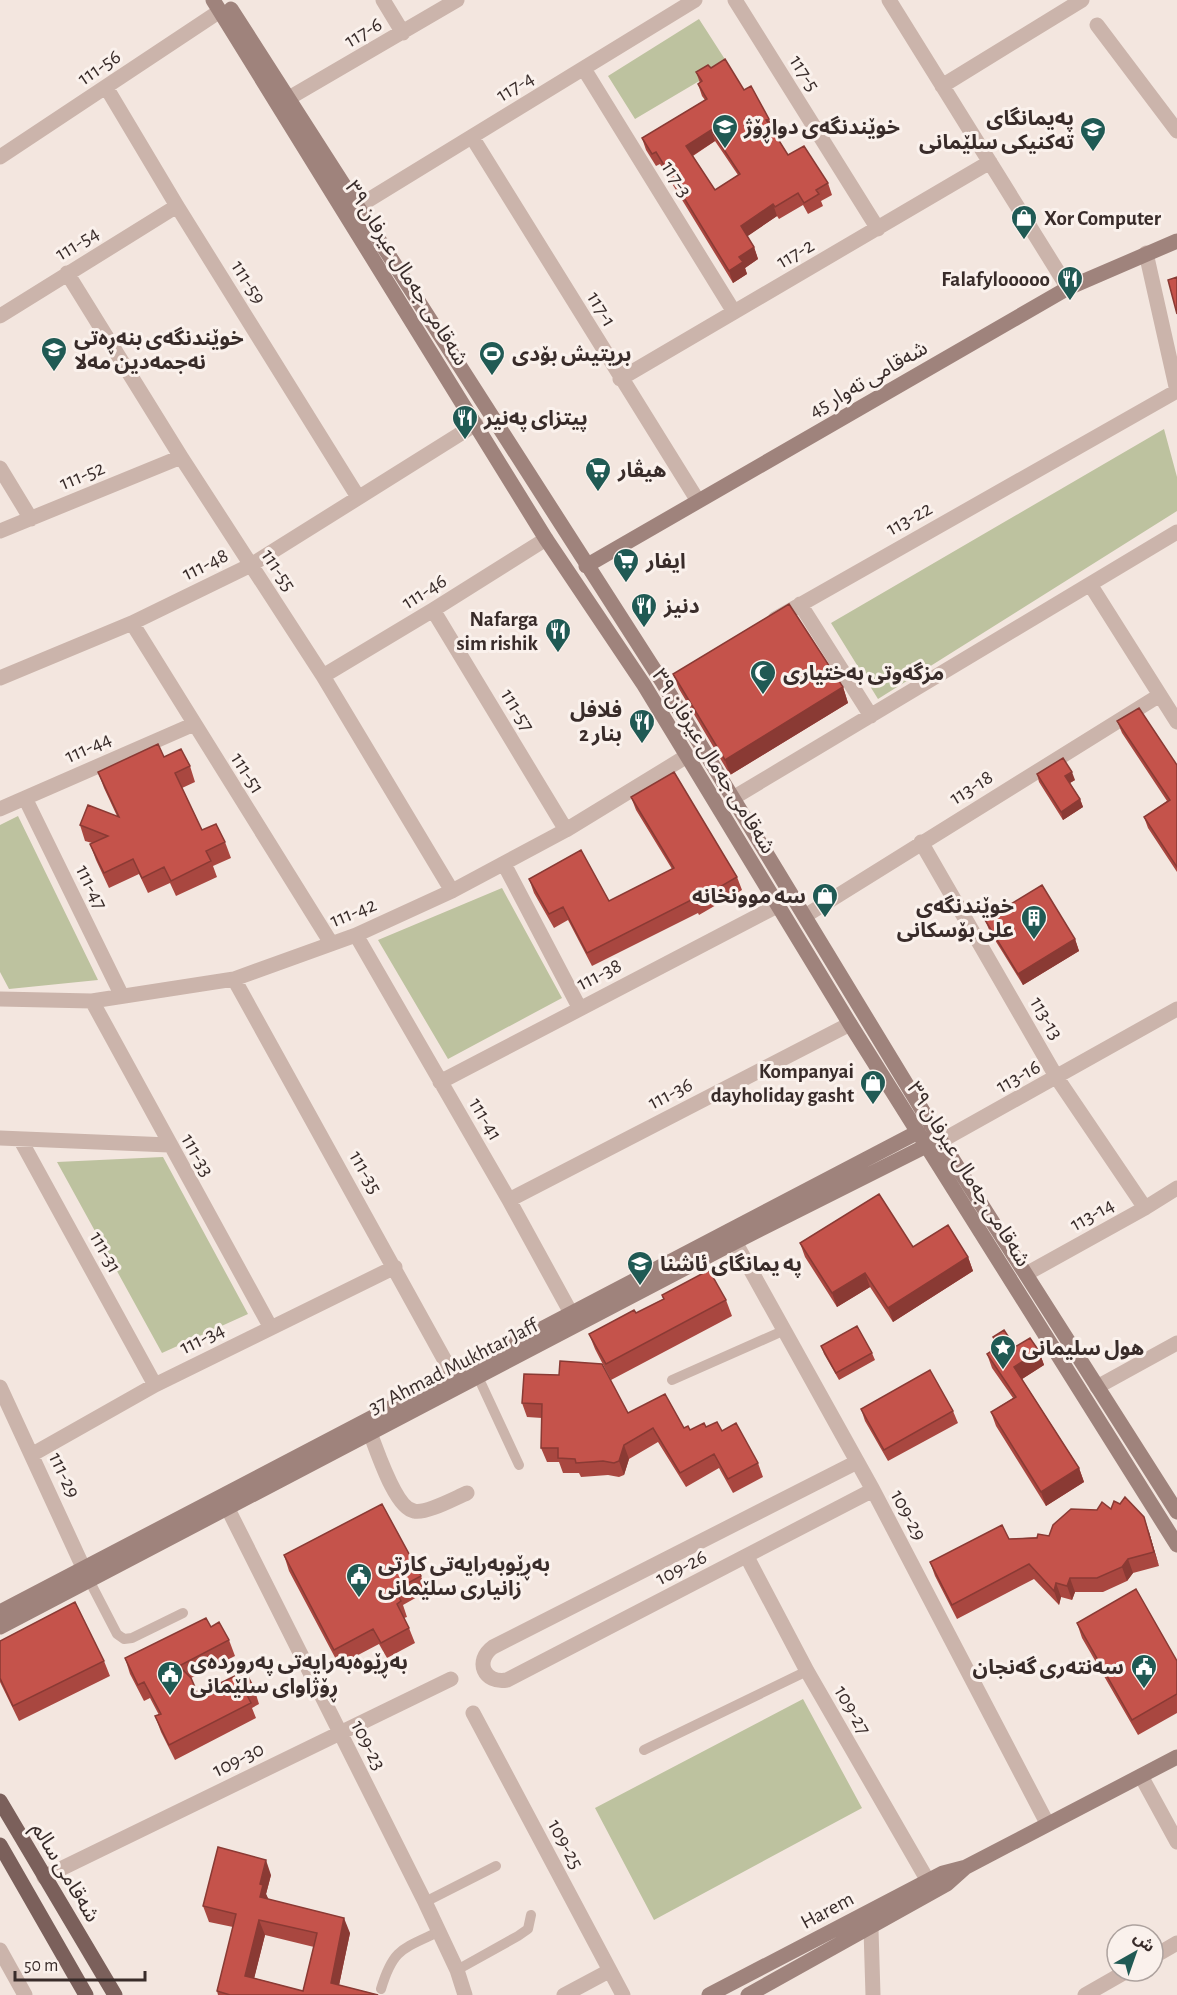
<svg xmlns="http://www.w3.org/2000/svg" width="1177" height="1995" viewBox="0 0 1177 1995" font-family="'Alegreya Sans','Noto Sans Arabic',sans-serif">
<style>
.green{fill:#bdc29f}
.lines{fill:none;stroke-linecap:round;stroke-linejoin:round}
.lane{stroke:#cbb4ab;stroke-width:10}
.street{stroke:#cbb4ab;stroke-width:15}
.secondary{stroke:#9f837c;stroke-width:15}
.primary{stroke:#7b605b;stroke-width:15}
.wall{fill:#a94740;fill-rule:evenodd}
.shaded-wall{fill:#8a3a34}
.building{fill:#c5534b;stroke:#8a3a34;stroke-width:1.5;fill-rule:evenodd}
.labels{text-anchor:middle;stroke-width:6;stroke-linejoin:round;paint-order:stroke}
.street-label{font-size:21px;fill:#392c2a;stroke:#faf1ec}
.poi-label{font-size:21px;font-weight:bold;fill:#392c2a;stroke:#faf1ec;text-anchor:start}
</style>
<rect width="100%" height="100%" fill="#f3e6df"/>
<path class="green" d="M699,19L728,64L635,119L608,76Z
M1164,429L1177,477V511L878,699L831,623Z
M18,816L98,980L9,989L0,972V825Z
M502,888L562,998L448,1059L378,940Z
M163,1157L248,1314L162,1353L57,1162Z
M803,1699L862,1808L654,1920L595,1808Z"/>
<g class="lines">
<path class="lane" d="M479,1379L519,1465
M672,1380L785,1330
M89,1580L117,1634L124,1639L132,1638L183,1613
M644,1750L807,1671
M425,1902L496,1866
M457,1970L518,1936L528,1929L531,1915
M381,1989C393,1949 402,1949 438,1932"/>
<path class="street" d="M383,0L403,33
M735,0L878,229
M889,0L1068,288
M1097,25L1177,131
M584,69L734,312
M942,86L1082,0
M106,87L177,206L358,497
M289,98L457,0
M472,137L698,501
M0,157L220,11
M357,207L695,0
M1146,253L1177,391
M67,273L181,457L323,676L452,891
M0,316L177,206
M620,379L990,162
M0,468L31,519
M0,531L181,457
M1093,589L1177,722
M800,604L871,716
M433,610L566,830
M775,619L1177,391
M132,623L331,943
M323,676L433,610L546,539
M0,678L132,623L251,565L476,424
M25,798L121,994
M733,798L1177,532
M0,809L192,725
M921,842L1057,1078L1145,1208
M504,864L579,1007
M805,916L1160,695
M356,935L509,1200L577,1324
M234,979L459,1386
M0,999L92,1001L234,979L356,935L452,891L566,830L687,756
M92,1001L271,1328
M440,1082L779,905
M0,1138L169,1145
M20,1139L155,1385
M941,1141L1177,1009
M509,1200L850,1024
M729,1231L873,1490L1047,1823
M1026,1274L1145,1208L1177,1188
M0,1387L88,1578
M1097,1387L1177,1343
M370,1433C377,1450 395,1508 414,1511C426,1514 455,1498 467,1493
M33,1454L155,1385L395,1267
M857,1462L493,1647C474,1661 484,1684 507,1680L873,1490
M227,1507L425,1902L457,1970L465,1995
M747,1557L807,1671L928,1881
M473,1713L623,1995
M1141,1776L1177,1842
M44,1877L451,1679
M871,1929L873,1995
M0,1950L25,1995
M1153,1957L1177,1943
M564,1995L609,1971
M1085,1995L1127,1971"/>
<path class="secondary" d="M213,0L546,539L644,685L850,1024L1177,1545
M231,9L663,683L941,1141L1177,1512
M586,566L1068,288L1177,241
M0,1612L918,1132
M0,1627L735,1242L926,1146
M709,1995L943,1873L966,1867L1177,1757
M748,1995L947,1884L966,1867"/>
<path class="primary" d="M0,1801L115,1995
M0,1845L86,1995"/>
</g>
<path class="wall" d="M711,68L744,90L773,130L788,155L828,183L832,195L821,201L823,206L808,214L803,205L779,219L777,216L747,236L754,247L758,259L745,268L747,274L733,283L660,164L656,166L646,150L642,138L705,100L702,96L698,84L700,83L696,72ZM715,141L738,175L715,190L693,156Z
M673,674L843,687L848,703L730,775L679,689Z
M1117,721L1177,765V872L1148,828L1144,817L1167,801L1122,733Z
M164,757L190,766L195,782L182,788L202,830L225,842L231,858L213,866L217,877L176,896L170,883L148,893L139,874L109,888L96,860L90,844L92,843L85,841L80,825L117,816L104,788L98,772Z
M1037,774L1075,780L1070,783L1080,799L1083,807L1063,820L1039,782Z
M631,797L737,877L742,890L699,915L698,913L592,966L568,920L554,928L534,893L529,879L609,901L672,869L636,810Z
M985,920L1075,939L1079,951L1023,985L990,932Z
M800,1243L913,1247L968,1257L973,1271L893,1322L870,1287L837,1307L805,1257Z
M662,1295L726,1300L732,1316L611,1380L595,1349L589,1334L636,1313L663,1299Z
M993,1337L1015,1347L1039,1351L1044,1365L1022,1379L1079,1468L1084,1482L1046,1506L996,1426L991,1412L1013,1398L992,1368L987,1354L997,1348Z
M821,1346L872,1353L875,1360L839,1380L824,1354Z
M524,1374L628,1413L690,1430L706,1427L722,1431L758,1463L763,1477L733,1493L719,1468L686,1487L658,1442L629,1459L624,1475L619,1477L608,1475L581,1477L579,1473H563L559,1462H547L541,1448L542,1418L527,1417L522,1403Z
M861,1409L953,1411L958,1423L888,1461L865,1421Z
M1111,1509L1149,1532L1159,1566L1133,1573L1127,1581L1103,1592H1075L1072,1600L1061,1597L1059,1605L1034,1579L957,1619L935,1576L930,1562L1009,1539L1049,1536Z
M284,1555L421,1576L426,1592L403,1605L407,1617L404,1618L409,1628L415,1643L387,1658L379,1644L339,1665L289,1571Z
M1077,1623L1177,1661V1713L1138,1735L1082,1638Z
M211,1627L229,1640L235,1656L191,1678L198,1694L254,1688L259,1704L252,1708L256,1718L175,1760L161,1732L155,1716L159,1715L150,1698L144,1701L130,1674L125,1658Z
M0,1641L104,1661L110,1676L19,1721L0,1682Z
M271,1875L266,1894L268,1899L350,1933L339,1985L379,1995H218L217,1991L233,1927L209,1922L203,1906ZM265,1935L314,1947L303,1991L254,1978Z"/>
<path class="shaded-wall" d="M769,119L773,130L771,132L766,120Z
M711,130L715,141L690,157L686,146Z
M773,204L777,216L745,238L741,226Z
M754,247L758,259L745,268L747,274L733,283L729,271L739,257Z
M843,687L848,703L730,775L725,760Z
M1072,772L1075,780L1068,784L1065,776Z
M1080,799L1083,807L1063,820L1061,812Z
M1075,939L1079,951L1023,985L1018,974Z
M968,1257L973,1271L893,1322L888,1308Z
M865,1273L870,1287L837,1307L832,1293Z
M1039,1351L1044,1365L1019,1381L1014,1367Z
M624,1445L629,1459L624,1475L619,1461Z
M1079,1468L1084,1482L1046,1506L1041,1492Z
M1144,1517L1149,1532L1159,1566L1154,1552Z
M1128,1559L1133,1573L1127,1581L1122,1567Z
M1070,1578L1075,1592L1072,1600L1067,1586Z
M1056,1583L1061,1597L1059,1605L1054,1591Z
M266,1860L271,1875L266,1894L269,1900L260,1897V1884Z
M344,1918L350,1933L337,1995L331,1983Z
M259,1920L265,1935L251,1991L245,1976Z"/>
<path class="building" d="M725,59L744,90L751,86L769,119L766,120L788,155L804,146L828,183L816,190L819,194L804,203L798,193L775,207L773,204L741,226L754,247L739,257L743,262L729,271L656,152L652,154L642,138L707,99L698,84L702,81L696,72L708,65L711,68ZM711,130L740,174L715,190L686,146Z
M1177,277V314L1168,280Z
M789,604L843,687L725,760L673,674Z
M1139,708L1177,765V867L1144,817L1170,800L1117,721Z
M158,744L164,757L181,749L190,766L175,773L202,830L216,824L225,842L206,851L211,861L171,881L164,867L142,878L133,859L104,873L90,844L108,836L80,825L88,805L119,817L98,772Z
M1063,758L1072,772L1065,776L1080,799L1061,812L1037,774Z
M674,772L737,877L694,902L693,899L587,953L563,907L549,914L529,879L581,850L609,901L674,868L631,797Z
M1042,885L1075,939L1018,974L985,920Z
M879,1194L913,1247L948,1225L968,1257L888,1308L865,1273L832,1293L800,1243Z
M709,1270L726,1300L606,1364L589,1334L634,1310L636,1313L664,1299L662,1295Z
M857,1326L872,1353L836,1373L821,1346Z
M1004,1330L1015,1347L1030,1338L1039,1351L1014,1367L1079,1468L1041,1492L991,1412L1016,1397L987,1354L999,1346L993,1337Z
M560,1361L602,1364L628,1413L665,1394L684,1428L688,1426L690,1430L704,1423L706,1427L717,1422L722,1431L736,1423L758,1463L728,1479L714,1454L680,1473L653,1428L624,1445L619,1461L614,1463L603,1461L576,1463L575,1459L558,1458V1448H541L542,1404L522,1403L524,1374L559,1375Z
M930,1370L953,1411L884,1450L861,1409Z
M1125,1497L1144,1517L1154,1552L1128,1559L1122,1567L1097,1578H1070L1067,1586L1056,1583L1054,1591L1029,1564L952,1605L930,1562L1002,1525L1009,1539L1037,1538L1038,1534L1049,1536L1053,1525L1071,1509L1097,1510L1102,1502L1111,1509L1114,1501L1120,1504Z
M382,1504L421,1576L395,1590L401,1601L397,1604L409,1628L381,1643L373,1629L334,1650L284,1555Z
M1136,1589L1177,1661V1694L1132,1720L1077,1623Z
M75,1602L104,1661L13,1706L0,1678V1641Z
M206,1618L211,1627L219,1622L229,1640L179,1666L191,1678L198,1694L245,1671L254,1688L246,1693L251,1703L169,1745L155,1716L161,1714L144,1682L138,1685L125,1658Z
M218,1847L266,1860L260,1884L263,1885L260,1897L344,1918L331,1983L378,1995H230L217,1991L236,1914L203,1906ZM259,1920L317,1933L303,1991L245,1976Z"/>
<defs>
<symbol id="school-pin" viewBox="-11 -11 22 30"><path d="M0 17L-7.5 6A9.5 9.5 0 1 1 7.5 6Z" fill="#205a54" stroke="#faf1ec"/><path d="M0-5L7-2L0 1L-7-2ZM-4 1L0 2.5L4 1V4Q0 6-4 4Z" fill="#fff"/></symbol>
<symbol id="university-pin" viewBox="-11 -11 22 30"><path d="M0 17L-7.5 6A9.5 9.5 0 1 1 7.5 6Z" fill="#205a54" stroke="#faf1ec"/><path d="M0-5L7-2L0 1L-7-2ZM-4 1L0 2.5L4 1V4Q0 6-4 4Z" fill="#fff"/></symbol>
<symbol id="shop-pin" viewBox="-11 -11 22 30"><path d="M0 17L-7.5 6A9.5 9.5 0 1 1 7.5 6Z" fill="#205a54" stroke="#faf1ec"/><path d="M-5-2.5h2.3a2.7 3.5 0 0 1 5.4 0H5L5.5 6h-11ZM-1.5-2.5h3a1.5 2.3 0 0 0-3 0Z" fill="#fff"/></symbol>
<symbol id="restaurant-pin" viewBox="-11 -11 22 30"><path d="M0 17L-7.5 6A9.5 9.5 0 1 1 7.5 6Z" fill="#205a54" stroke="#faf1ec"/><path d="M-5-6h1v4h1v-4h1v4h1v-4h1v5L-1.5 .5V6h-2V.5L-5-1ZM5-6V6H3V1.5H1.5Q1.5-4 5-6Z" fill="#fff"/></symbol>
<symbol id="stadium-pin" viewBox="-11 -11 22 30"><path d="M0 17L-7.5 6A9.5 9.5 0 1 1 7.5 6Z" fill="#205a54" stroke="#faf1ec"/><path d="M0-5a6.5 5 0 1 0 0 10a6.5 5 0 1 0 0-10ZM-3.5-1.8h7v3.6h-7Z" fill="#fff"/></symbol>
<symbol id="supermarket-pin" viewBox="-11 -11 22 30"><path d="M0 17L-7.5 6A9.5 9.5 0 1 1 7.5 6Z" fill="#205a54" stroke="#faf1ec"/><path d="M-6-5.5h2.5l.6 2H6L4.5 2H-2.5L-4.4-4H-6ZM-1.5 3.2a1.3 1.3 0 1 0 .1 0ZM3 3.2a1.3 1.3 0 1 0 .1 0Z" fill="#fff"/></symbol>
<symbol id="mosque-pin" viewBox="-11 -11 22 30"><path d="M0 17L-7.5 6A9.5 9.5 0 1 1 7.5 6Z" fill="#205a54" stroke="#faf1ec"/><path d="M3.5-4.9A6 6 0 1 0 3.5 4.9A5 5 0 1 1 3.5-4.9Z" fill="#fff"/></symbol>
<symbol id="building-pin" viewBox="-11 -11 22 30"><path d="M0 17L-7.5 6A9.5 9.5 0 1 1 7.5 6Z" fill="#205a54" stroke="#faf1ec"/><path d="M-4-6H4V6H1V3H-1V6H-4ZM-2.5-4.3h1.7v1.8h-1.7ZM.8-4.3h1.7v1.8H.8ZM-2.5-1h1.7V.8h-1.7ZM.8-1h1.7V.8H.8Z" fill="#fff"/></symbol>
<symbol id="sight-pin" viewBox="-11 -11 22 30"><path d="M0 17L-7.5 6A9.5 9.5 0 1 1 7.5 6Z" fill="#205a54" stroke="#faf1ec"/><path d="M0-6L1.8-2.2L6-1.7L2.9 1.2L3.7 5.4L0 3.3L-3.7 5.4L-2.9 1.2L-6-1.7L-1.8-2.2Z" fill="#fff"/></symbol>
<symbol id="civic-pin" viewBox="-11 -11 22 30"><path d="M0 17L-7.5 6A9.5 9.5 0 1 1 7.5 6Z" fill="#205a54" stroke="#faf1ec"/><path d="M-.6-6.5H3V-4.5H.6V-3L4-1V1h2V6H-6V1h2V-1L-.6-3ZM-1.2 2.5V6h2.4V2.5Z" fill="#fff"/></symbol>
</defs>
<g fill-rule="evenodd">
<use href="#school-pin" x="710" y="112" width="30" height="40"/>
<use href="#university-pin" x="1078" y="115" width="30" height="40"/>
<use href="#shop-pin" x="1009" y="203" width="30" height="40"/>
<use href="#restaurant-pin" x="1055" y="264" width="30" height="40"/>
<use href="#school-pin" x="39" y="335" width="30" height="40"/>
<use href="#stadium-pin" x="477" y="339" width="30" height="40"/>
<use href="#restaurant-pin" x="450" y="403" width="30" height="40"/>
<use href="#supermarket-pin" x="583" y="455" width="30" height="40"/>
<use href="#supermarket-pin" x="611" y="546" width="30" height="40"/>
<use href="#restaurant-pin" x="629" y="591" width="30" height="40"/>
<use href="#restaurant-pin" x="543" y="616" width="30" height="40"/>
<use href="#mosque-pin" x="748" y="658" width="30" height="40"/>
<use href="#restaurant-pin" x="627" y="707" width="30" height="40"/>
<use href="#shop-pin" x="810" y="881" width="30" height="40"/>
<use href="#building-pin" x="1019" y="903" width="30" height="40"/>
<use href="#shop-pin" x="858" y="1068" width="30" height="40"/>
<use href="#school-pin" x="625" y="1249" width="30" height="40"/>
<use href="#sight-pin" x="988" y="1333" width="30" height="40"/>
<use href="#civic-pin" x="344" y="1561" width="30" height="40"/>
<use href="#civic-pin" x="1129" y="1652" width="30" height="40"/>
<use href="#civic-pin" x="155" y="1659" width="30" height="40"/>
</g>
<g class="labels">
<g class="street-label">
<text transform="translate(363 32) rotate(-30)" y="7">117-6</text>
<text transform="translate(99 67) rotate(-34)" y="7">111-56</text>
<text transform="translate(805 73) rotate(58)" y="7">117-5</text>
<text transform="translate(515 86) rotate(-31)" y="7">117-4</text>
<text transform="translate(677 179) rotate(58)" y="7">117-3</text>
<text transform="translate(77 243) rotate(-31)" y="7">111-54</text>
<text transform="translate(795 253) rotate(-30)" y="7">117-2</text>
<text transform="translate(407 273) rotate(58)" y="7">شەقامی جەمال عیرفان ٣٩</text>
<text transform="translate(249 282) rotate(58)" y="7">111-59</text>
<text transform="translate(602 309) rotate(59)" y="7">117-1</text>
<text transform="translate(868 379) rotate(-30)" y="7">شەقامی تەوار 45</text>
<text transform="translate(82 475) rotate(-22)" y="7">111-52</text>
<text transform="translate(909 518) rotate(-29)" y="7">113-22</text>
<text transform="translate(205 564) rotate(-26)" y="7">111-48</text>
<text transform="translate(279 570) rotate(57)" y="7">111-55</text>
<text transform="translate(424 591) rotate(-32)" y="7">111-46</text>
<text transform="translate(518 710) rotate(59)" y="7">111-57</text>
<text transform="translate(88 747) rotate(-24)" y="7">111-44</text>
<text transform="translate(714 761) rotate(58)" y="7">شەقامی جەمال عیرفان ٣٩</text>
<text transform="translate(248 773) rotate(58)" y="7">111-51</text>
<text transform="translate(971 787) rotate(-32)" y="7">113-18</text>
<text transform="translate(92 887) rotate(64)" y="7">111-47</text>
<text transform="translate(353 912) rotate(-22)" y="7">111-42</text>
<text transform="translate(599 974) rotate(-27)" y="7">111-38</text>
<text transform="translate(1047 1018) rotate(60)" y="7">113-13</text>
<text transform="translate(1018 1076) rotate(-29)" y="7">113-16</text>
<text transform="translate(670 1093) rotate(-27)" y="7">111-36</text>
<text transform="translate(486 1119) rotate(60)" y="7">111-41</text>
<text transform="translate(198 1155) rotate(61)" y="7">111-33</text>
<text transform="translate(366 1172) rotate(61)" y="7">111-35</text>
<text transform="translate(969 1174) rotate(58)" y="7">شەقامی جەمال عیرفان ٣٩</text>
<text transform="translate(1092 1214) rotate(-29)" y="7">113-14</text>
<text transform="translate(106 1252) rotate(61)" y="7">111-31</text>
<text transform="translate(202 1338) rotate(-26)" y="7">111-34</text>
<text transform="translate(453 1366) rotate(-27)" y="7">37 Ahmad Mukhtar Jaff</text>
<text transform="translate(65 1475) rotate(65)" y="7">111-29</text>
<text transform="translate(909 1515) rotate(62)" y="7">109-29</text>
<text transform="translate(681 1567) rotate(-27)" y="7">109-26</text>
<text transform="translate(853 1710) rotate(60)" y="7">109-27</text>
<text transform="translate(369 1745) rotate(63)" y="7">109-23</text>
<text transform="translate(238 1759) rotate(-26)" y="7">109-30</text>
<text transform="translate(566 1844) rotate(62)" y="7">109-25</text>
<text transform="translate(66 1872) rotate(59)" y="7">شەقامی سالم</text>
<text transform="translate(827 1910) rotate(-28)" y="7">Harem</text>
</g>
<g class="poi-label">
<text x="1074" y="125" text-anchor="end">پەیمانگای<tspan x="1074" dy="24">تەکنیکی سلێمانی</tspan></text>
<text x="744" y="134">خوێندنگەی دواڕۆژ</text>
<text x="1044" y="225">Xor Computer</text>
<text x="1050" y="286" text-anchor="end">Falafylooooo</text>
<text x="74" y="345">خوێندنگەی بنەڕەتی<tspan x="74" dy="24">نەجمەدین مەلا</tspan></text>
<text x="512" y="361">بریتیش بۆدی</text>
<text x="484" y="425">پیتزای پەنیر</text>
<text x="618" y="477">هيڤار</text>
<text x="646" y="568">ايفار</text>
<text x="664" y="613">دنيز</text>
<text x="538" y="626" text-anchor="end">Nafarga<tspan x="538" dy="24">sim rishik</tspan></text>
<text x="783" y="680">مزگەوتی بەختیاری</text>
<text x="622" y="717" text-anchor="end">فلافل<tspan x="622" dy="24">بنار 2</tspan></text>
<text x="806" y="903" text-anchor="end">سه موونخانه</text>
<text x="1014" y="913" text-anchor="end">خوێندنگەی<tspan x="1014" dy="24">علی بۆسکانی</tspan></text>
<text x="854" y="1078" text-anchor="end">Kompanyai<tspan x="854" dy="24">dayholiday gasht</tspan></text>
<text x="660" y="1271">په یمانگای ئاشنا</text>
<text x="1022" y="1355">هول سليمانى</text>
<text x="378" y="1571">بەڕێوبەرایەتی کارتی<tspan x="378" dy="24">زانیاری سلێمانی</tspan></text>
<text x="190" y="1669">بەڕێوەبەرایەتی پەروردەی<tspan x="190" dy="24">ڕۆژاوای سلێمانی</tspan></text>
<text x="1124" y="1674" text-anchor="end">سەنتەری گەنجان</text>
</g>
</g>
<g transform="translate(1135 1953) rotate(40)"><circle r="28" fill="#faf1ec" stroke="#ada29e" stroke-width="1.5"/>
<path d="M0-4.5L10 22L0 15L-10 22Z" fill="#205a54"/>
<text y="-9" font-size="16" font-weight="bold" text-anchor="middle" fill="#392c2a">ش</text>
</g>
<path d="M15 1971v9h130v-9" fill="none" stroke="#392c2a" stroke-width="3"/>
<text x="24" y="1971" font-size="18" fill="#392c2a" stroke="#faf1ec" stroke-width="4.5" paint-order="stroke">50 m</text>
</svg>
